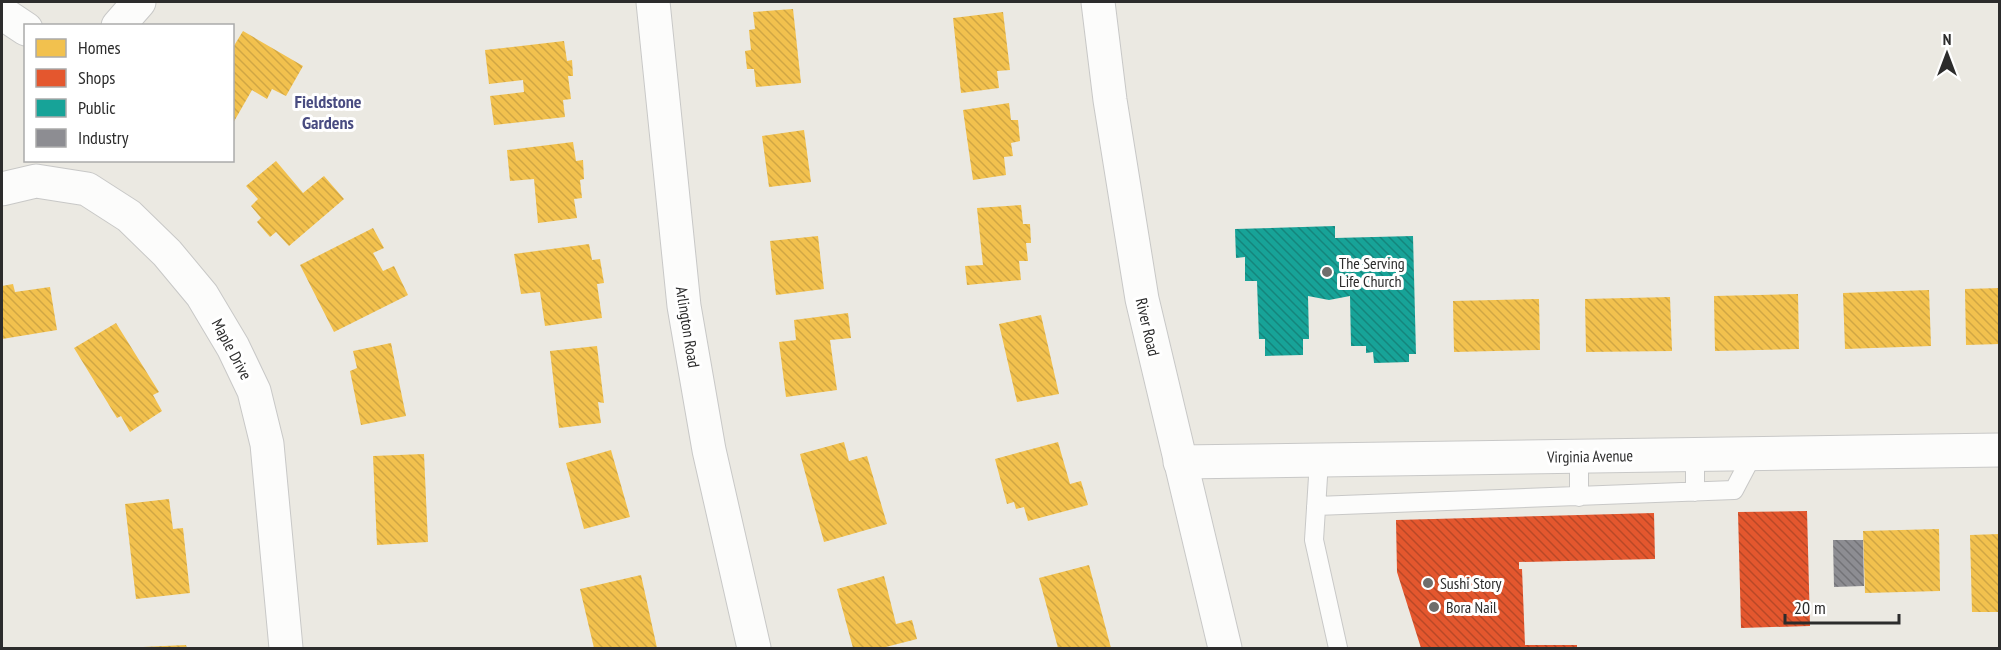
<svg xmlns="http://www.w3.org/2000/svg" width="2001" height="650" viewBox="0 0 2001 650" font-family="'PT Sans Narrow',sans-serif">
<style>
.homes{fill:url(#homes-back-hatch)}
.shops{fill:url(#shops-back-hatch)}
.public{fill:url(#public-back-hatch)}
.industry{fill:url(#industry-back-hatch)}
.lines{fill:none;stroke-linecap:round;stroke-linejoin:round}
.service-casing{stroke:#c8c8c7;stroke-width:20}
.minor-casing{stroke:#c8c8c7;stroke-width:35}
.secondary-casing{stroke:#c8c8c7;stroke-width:35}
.service{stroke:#fcfcfb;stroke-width:18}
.minor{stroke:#fcfcfb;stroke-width:33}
.secondary{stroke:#fcfcfb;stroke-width:33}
.poi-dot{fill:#6f6e6c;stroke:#fff;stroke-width:2}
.labels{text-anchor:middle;stroke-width:6;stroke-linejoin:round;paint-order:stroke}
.poi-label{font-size:16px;fill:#2c2c2c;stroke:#fff;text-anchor:start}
.street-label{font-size:16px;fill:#2c2c2c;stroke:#fff}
.neighbourhood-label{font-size:18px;font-weight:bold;fill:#494c81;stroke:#fff}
</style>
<defs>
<pattern id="homes-back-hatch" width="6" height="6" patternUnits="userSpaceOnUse" patternTransform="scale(1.5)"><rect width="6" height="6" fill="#f2c14e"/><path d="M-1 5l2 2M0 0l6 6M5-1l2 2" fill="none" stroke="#d0a644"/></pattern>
<pattern id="shops-back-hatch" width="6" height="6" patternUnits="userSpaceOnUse" patternTransform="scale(1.5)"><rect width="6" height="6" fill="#e4572e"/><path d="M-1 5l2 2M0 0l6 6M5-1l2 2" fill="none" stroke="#b94827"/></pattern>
<pattern id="public-back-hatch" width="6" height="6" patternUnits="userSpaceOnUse" patternTransform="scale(1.5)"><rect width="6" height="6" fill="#17a398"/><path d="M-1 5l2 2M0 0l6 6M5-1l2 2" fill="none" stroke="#15857c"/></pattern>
<pattern id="industry-back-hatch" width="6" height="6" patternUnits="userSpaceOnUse" patternTransform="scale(1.5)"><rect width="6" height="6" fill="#8d8d92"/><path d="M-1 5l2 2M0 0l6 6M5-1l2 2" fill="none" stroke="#737377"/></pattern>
</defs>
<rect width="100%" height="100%" fill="#ebe9e2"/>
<path class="homes" d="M793,9L801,83L756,87L754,69H747L745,51L751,50L749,30L755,29L753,12Z
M1003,12L1010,70L997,71L999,88L961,93L953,18Z
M243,31L303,66L286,96L272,89L267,99L252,90L232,125V49Z
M564,41L567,61L572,60L573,76H568L571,99L563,100L565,117L494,125L490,96L524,92L523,80L489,84L485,50Z
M1009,103L1011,120H1018L1020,141L1011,143L1013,156L1004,157L1006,175L973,180L963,110Z
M804,130L811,182L769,187L762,136Z
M573,142L576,161L583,160L584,179L580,180L582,198L574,199L577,218L538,223L534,179L510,181L507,150Z
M276,161L303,193L324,176L344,199L289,246L276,232L270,237L257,222L261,218L251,206L258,199L246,186Z
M1021,205L1023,224H1030L1031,243H1026L1028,261H1019L1021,280L967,285L965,266L983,265L977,208Z
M373,228L384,248L373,253L383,271L394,266L408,295L334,332L300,265Z
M818,236L824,289L776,295L770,241Z
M589,244L592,260L600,259L604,283L597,284L602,318L545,326L540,292L521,294L514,254Z
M13,284L15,292L50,287L57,330L2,339V286Z
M2000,288V344L1966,345L1965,289Z
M1929,290L1931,346L1845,349L1843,293Z
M1798,294L1799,349L1715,351L1714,296Z
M1670,297L1672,351L1586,352L1585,299Z
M1539,299L1540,350L1454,352L1453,301Z
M848,313L851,338L830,340L837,390L786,397L779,342L796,340L794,320Z
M1041,315L1059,394L1017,402L999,324Z
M116,323L159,392L153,395L162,411L130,432L121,416L117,418L74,348Z
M391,343L406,416L361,425L350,371L357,368L353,351Z
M597,346L604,403L598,402L601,423L559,428L550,351Z
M844,442L849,461L867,456L887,524L824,542L800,454Z
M1058,442L1070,484L1081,481L1088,505L1028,521L1024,507L1016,509L1014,502L1007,504L995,459Z
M611,450L630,517L584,529L566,463Z
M424,454L428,542L377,545L373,456Z
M169,499L173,529L183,528L190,593L136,599L125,504Z
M1939,529L1940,591L1865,593L1863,531Z
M2000,534V612H1972L1970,535Z
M1089,565L1111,648H1058L1039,578Z
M641,575L657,648H594L580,589Z
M884,576L896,624L912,620L917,639L882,648H853L837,589Z
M186,645L187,648H143V647Z"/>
<path class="shops" d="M1807,511L1810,626L1741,628L1738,512Z
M1654,513L1655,559L1519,562V569H1522L1525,645H1577V648H1421L1397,572L1396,520Z"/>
<path class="public" d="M1335,226V238L1413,236L1416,354H1409V362L1374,363L1373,352L1366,353V346H1351L1350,296L1329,300L1308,296L1309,339H1303V355L1265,356V339H1259L1257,281H1245V257L1236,258L1235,229Z"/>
<path class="industry" d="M1833,540H1863L1864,586L1834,587Z"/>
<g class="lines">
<defs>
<path id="service" d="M1695,454V492
M1579,456V497
M1319,461L1314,540L1338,648
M1316,506L1734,490L1753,454"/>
<path id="minor" d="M653,2L684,306L709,450L754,648
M2,13L26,29
M118,26L139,2
M2,189L36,181L87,189L129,216L167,253L202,295L233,347L254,391L267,444L286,648
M1180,462L2000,450"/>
<path id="secondary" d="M1098,2L1110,100L1142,299L1225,648"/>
</defs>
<use href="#service" class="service-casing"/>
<use href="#minor" class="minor-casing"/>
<use href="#secondary" class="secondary-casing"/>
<use href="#service" class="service"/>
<use href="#minor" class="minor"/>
<use href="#secondary" class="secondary"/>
</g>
<g class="poi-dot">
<circle cx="1327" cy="272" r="6"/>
<circle cx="1428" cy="583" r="6"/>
<circle cx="1434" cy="607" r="6"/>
</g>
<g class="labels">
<g class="poi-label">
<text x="1339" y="269">The Serving<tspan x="1339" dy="18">Life Church</tspan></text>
<text x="1440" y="589">Sushi Story</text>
<text x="1446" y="613">Bora Nail</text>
</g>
<g class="street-label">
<text transform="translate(688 327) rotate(81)" y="6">Arlington Road</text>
<text transform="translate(1148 327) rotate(77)" y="6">River Road</text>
<text transform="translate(232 349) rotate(62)" y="6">Maple Drive</text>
<text transform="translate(1590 456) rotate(-1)" y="6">Virginia Avenue</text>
</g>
<g class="neighbourhood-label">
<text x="328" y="108">Fieldstone<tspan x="328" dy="21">Gardens</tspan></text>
</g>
</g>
<rect width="2001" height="650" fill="none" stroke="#2c2c2c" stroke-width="6"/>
<rect x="24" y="24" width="210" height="138" fill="#ffffff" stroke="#ababab" stroke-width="1.5"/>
<rect x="36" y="39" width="30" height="18" fill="#f2c14e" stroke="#ababab" stroke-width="1.5"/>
<text x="78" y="54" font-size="18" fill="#2c2c2c">Homes</text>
<rect x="36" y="69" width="30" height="18" fill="#e4572e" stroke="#ababab" stroke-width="1.5"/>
<text x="78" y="84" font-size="18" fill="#2c2c2c">Shops</text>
<rect x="36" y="99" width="30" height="18" fill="#17a398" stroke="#ababab" stroke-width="1.5"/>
<text x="78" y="114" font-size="18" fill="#2c2c2c">Public</text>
<rect x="36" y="129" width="30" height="18" fill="#8d8d92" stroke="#ababab" stroke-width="1.5"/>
<text x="78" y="144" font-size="18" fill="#2c2c2c">Industry</text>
<g transform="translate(1947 54)" stroke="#ffffff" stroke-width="4.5" paint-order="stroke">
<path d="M0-4.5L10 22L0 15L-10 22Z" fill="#2c2c2c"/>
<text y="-9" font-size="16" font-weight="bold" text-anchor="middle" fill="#2c2c2c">N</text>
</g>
<path d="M1785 614v9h114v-9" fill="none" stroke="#2c2c2c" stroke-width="3"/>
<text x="1794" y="614" font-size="18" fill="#2c2c2c" stroke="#ffffff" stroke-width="4.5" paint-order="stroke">20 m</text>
</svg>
